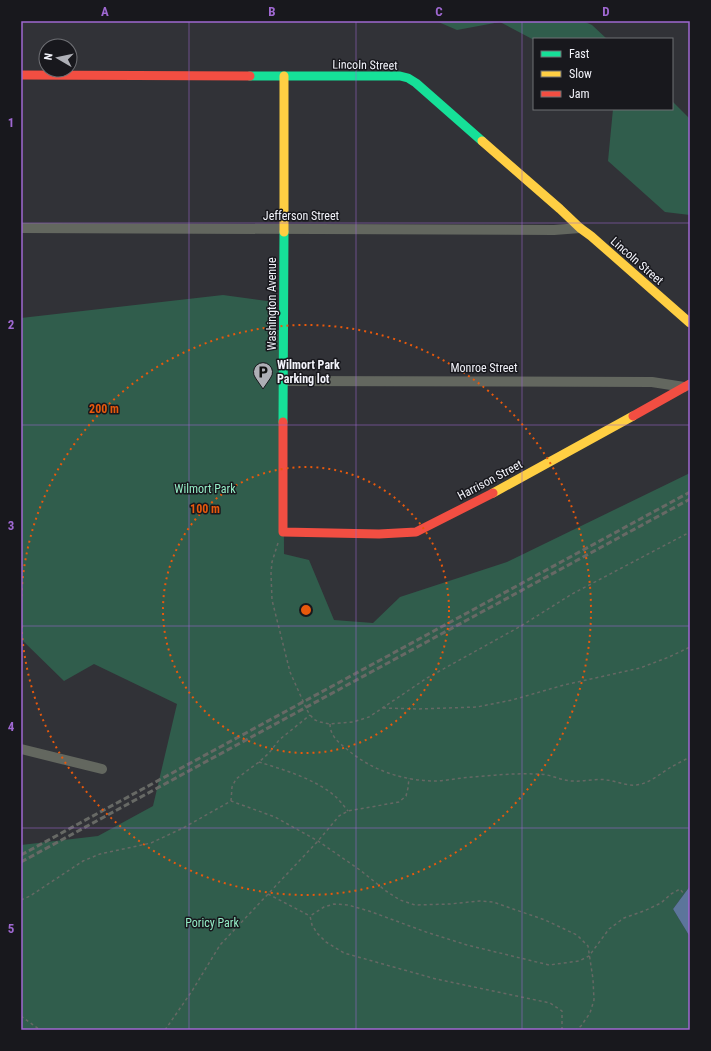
<svg xmlns="http://www.w3.org/2000/svg" width="711" height="1051" viewBox="0 0 711 1051" font-family="'Roboto Condensed',sans-serif">
<style>
.green{fill:#305d4c}
.water{fill:#5c759b}
.lines{fill:none;stroke-linecap:round;stroke-linejoin:round}
.path{stroke:#666864;stroke-width:1.5;stroke-dasharray:3 3;stroke-linecap:butt}
.street{stroke:#63675f;stroke-width:10}
.fast{stroke:#16e098;stroke-width:9}
.slow{stroke:#ffcf43;stroke-width:9}
.jam{stroke:#f24e42;stroke-width:9}
.rail{stroke:#676965;stroke-width:3;stroke-dasharray:6 3;stroke-linecap:butt}
.grid{fill:none;stroke:#9f68d1;stroke-width:1;stroke-opacity:0.55}
.ring{fill:none;stroke:#e8590c;stroke-width:2;stroke-dasharray:2 4}
.labels{text-anchor:middle;stroke-width:3;stroke-linejoin:round;paint-order:stroke}
.street-label{font-size:12px;fill:#f2f3fa;stroke:#18181d}
.poi-label{font-size:12px;font-weight:bold;fill:#f2f3fa;stroke:#18181d;text-anchor:start}
.park-label{font-size:12px;fill:#94edc6;stroke:#18181d}
.centre{fill:#e8590c;stroke:#18181d;stroke-width:2}
.ring-label{font-size:12px;text-anchor:middle;font-weight:bold;fill:#e8590c;stroke:#18181d;stroke-width:3;stroke-linejoin:round;paint-order:stroke}
.neatline{fill:none;stroke:#9f68d1;stroke-width:1.5}
.grid-label{font-size:13px;text-anchor:middle;font-weight:bold;fill:#9f68d1}
</style>
<rect width="100%" height="100%" fill="#313237"/>
<path class="green" d="M436,21H583L592,25L607,39H534V40L500,22L457,30Z
M672,101L690,119V215L665,212L608,161L613,109H672Z
M223,295L274,302L267,330H283L284,554L309,560L334,620L373,623L400,597L507,562L690,473V886L673,909L690,937V1030H21V845L98,836L153,806L177,704L94,664L64,681L21,639V318Z"/>
<path class="water" d="M690,886V937L673,909Z"/>
<g class="lines">
<path class="path" d="M278,543L272,562L271,573L272,600L290,672L307,710L310,715L315,720L320,722L330,724L353,722L369,717L427,678L521,626L572,594L690,532
M383,708L418,709L477,707L512,700L564,685L640,668L669,657L690,647
M330,724C330,736 339,743 348,750C371,770 404,781 435,781C444,781 453,779 462,778C486,776 511,773 535,774C539,774 543,774 547,775C556,777 564,781 573,781C584,782 595,778 607,780C616,781 626,786 636,785C649,784 661,773 671,767C677,764 684,760 690,757
M259,762C284,770 316,779 336,797C340,801 344,806 348,811
M231,801L232,787L236,779L259,762L269,753L279,740L310,715
M268,894L310,916
M21,900L30,896L83,861L100,854L151,843L183,828L231,801L275,817L318,841L360,870L386,891L400,900L415,905L450,904L479,901L493,902L545,920L577,935L588,946L593,979L594,1000L590,1013L581,1026L576,1030
M21,1016L40,1030
M165,1030L192,991L220,945L318,841L339,816L348,811L399,802L406,796L408,788L409,778
M562,1030V1011L550,1003L436,979L344,953L326,942L317,933L312,925L310,916L324,907L334,904L348,905L369,911L426,932L467,945L549,965L579,961L589,956L609,929L624,918L644,911L661,903L671,894L680,889L684,894"/>
<path class="street" d="M21,228L554,230L580,228
M283,381L652,382L684,387
M21,749L102,769"/>
<path class="fast" d="M250,76H400L408,78L416,83L482,141
M283,422L284,232"/>
<path class="slow" d="M482,141L560,209L580,228L591,236L690,323
M284,232V76
M493,493L633,416"/>
<path class="jam" d="M21,75L250,76
M633,416L690,384
M283,422V532L379,534L416,532L493,493"/>
<path class="rail" d="M21,855L690,492
M21,862L690,499"/>
</g>
<path class="grid" d="M189,21V1030M356,21V1030M522,21V1030M21,223H690M21,425H690M21,626H690M21,828H690"/>
<g class="ring">
<circle cx="306" cy="610" r="143"/>
<path d="M21 608A285 285 0 1 1 21 612"/>
</g>
<defs>
<symbol id="parking-pin" viewBox="-11 -11 22 30"><path d="M0 17L-7.5 6A9.5 9.5 0 1 1 7.5 6Z" fill="#aeafb6" stroke="#18181d"/><path d="M-3.5-5.5H1a3.5 3.5 0 0 1 0 7H-1V5.5H-3.5ZM-1-3.4V-.6H.8a1.4 1.4 0 0 0 0-2.8Z" fill="#111"/></symbol>
</defs>
<g fill-rule="evenodd">
<use href="#parking-pin" x="252" y="361" width="22" height="30"/>
</g>
<g class="labels">
<g class="street-label">
<text transform="translate(365 65) rotate(1)" y="4">Lincoln Street</text>
<text x="301" y="220">Jefferson Street</text>
<text transform="translate(637 261) rotate(41)" y="4">Lincoln Street</text>
<text transform="translate(272 304) rotate(-90)" y="4">Washington Avenue</text>
<text x="484" y="372">Monroe Street</text>
<text transform="translate(490 480) rotate(-28)" y="4">Harrison Street</text>
</g>
<g class="poi-label">
<text x="277" y="369">Wilmort Park<tspan x="277" dy="14">Parking lot</tspan></text>
</g>
<g class="park-label">
<text x="205" y="493">Wilmort Park</text>
<text x="212" y="927">Poricy Park</text>
</g>
</g>
<circle cx="306" cy="610" r="6" class="centre"/>
<g class="ring-label">
<text x="104" y="413">200 m</text>
<text x="205" y="513">100 m</text>
</g>
<rect width="711" height="1051" fill="none" stroke="#18181d" stroke-width="44"/>
<rect x="533" y="38" width="140" height="72" fill="#18181d" stroke="#6f7075"/>
<rect x="541" y="51" width="20" height="6" fill="#16e098" stroke="#6f7075"/>
<text x="569" y="58" font-size="12" fill="#f2f3fa">Fast</text>
<rect x="541" y="71" width="20" height="6" fill="#ffcf43" stroke="#6f7075"/>
<text x="569" y="78" font-size="12" fill="#f2f3fa">Slow</text>
<rect x="541" y="91" width="20" height="6" fill="#f24e42" stroke="#6f7075"/>
<text x="569" y="98" font-size="12" fill="#f2f3fa">Jam</text>
<g transform="translate(58 58) rotate(279)"><circle r="19" fill="#18181d" stroke="#6f7075"/>
<path d="M0-3L7 15L0 10L-7 15Z" fill="#aeafb6"/>
<text y="-6" font-size="11" font-weight="bold" text-anchor="middle" fill="#f2f3fa">N</text>
</g>
<rect x="22" y="22" width="667" height="1007" class="neatline"/>
<g class="grid-label">
<text x="105" y="16">A</text>
<text x="272" y="16">B</text>
<text x="439" y="16">C</text>
<text x="606" y="16">D</text>
<text x="11" y="127">1</text>
<text x="11" y="329">2</text>
<text x="11" y="530">3</text>
<text x="11" y="731">4</text>
<text x="11" y="933">5</text>
</g>
</svg>
